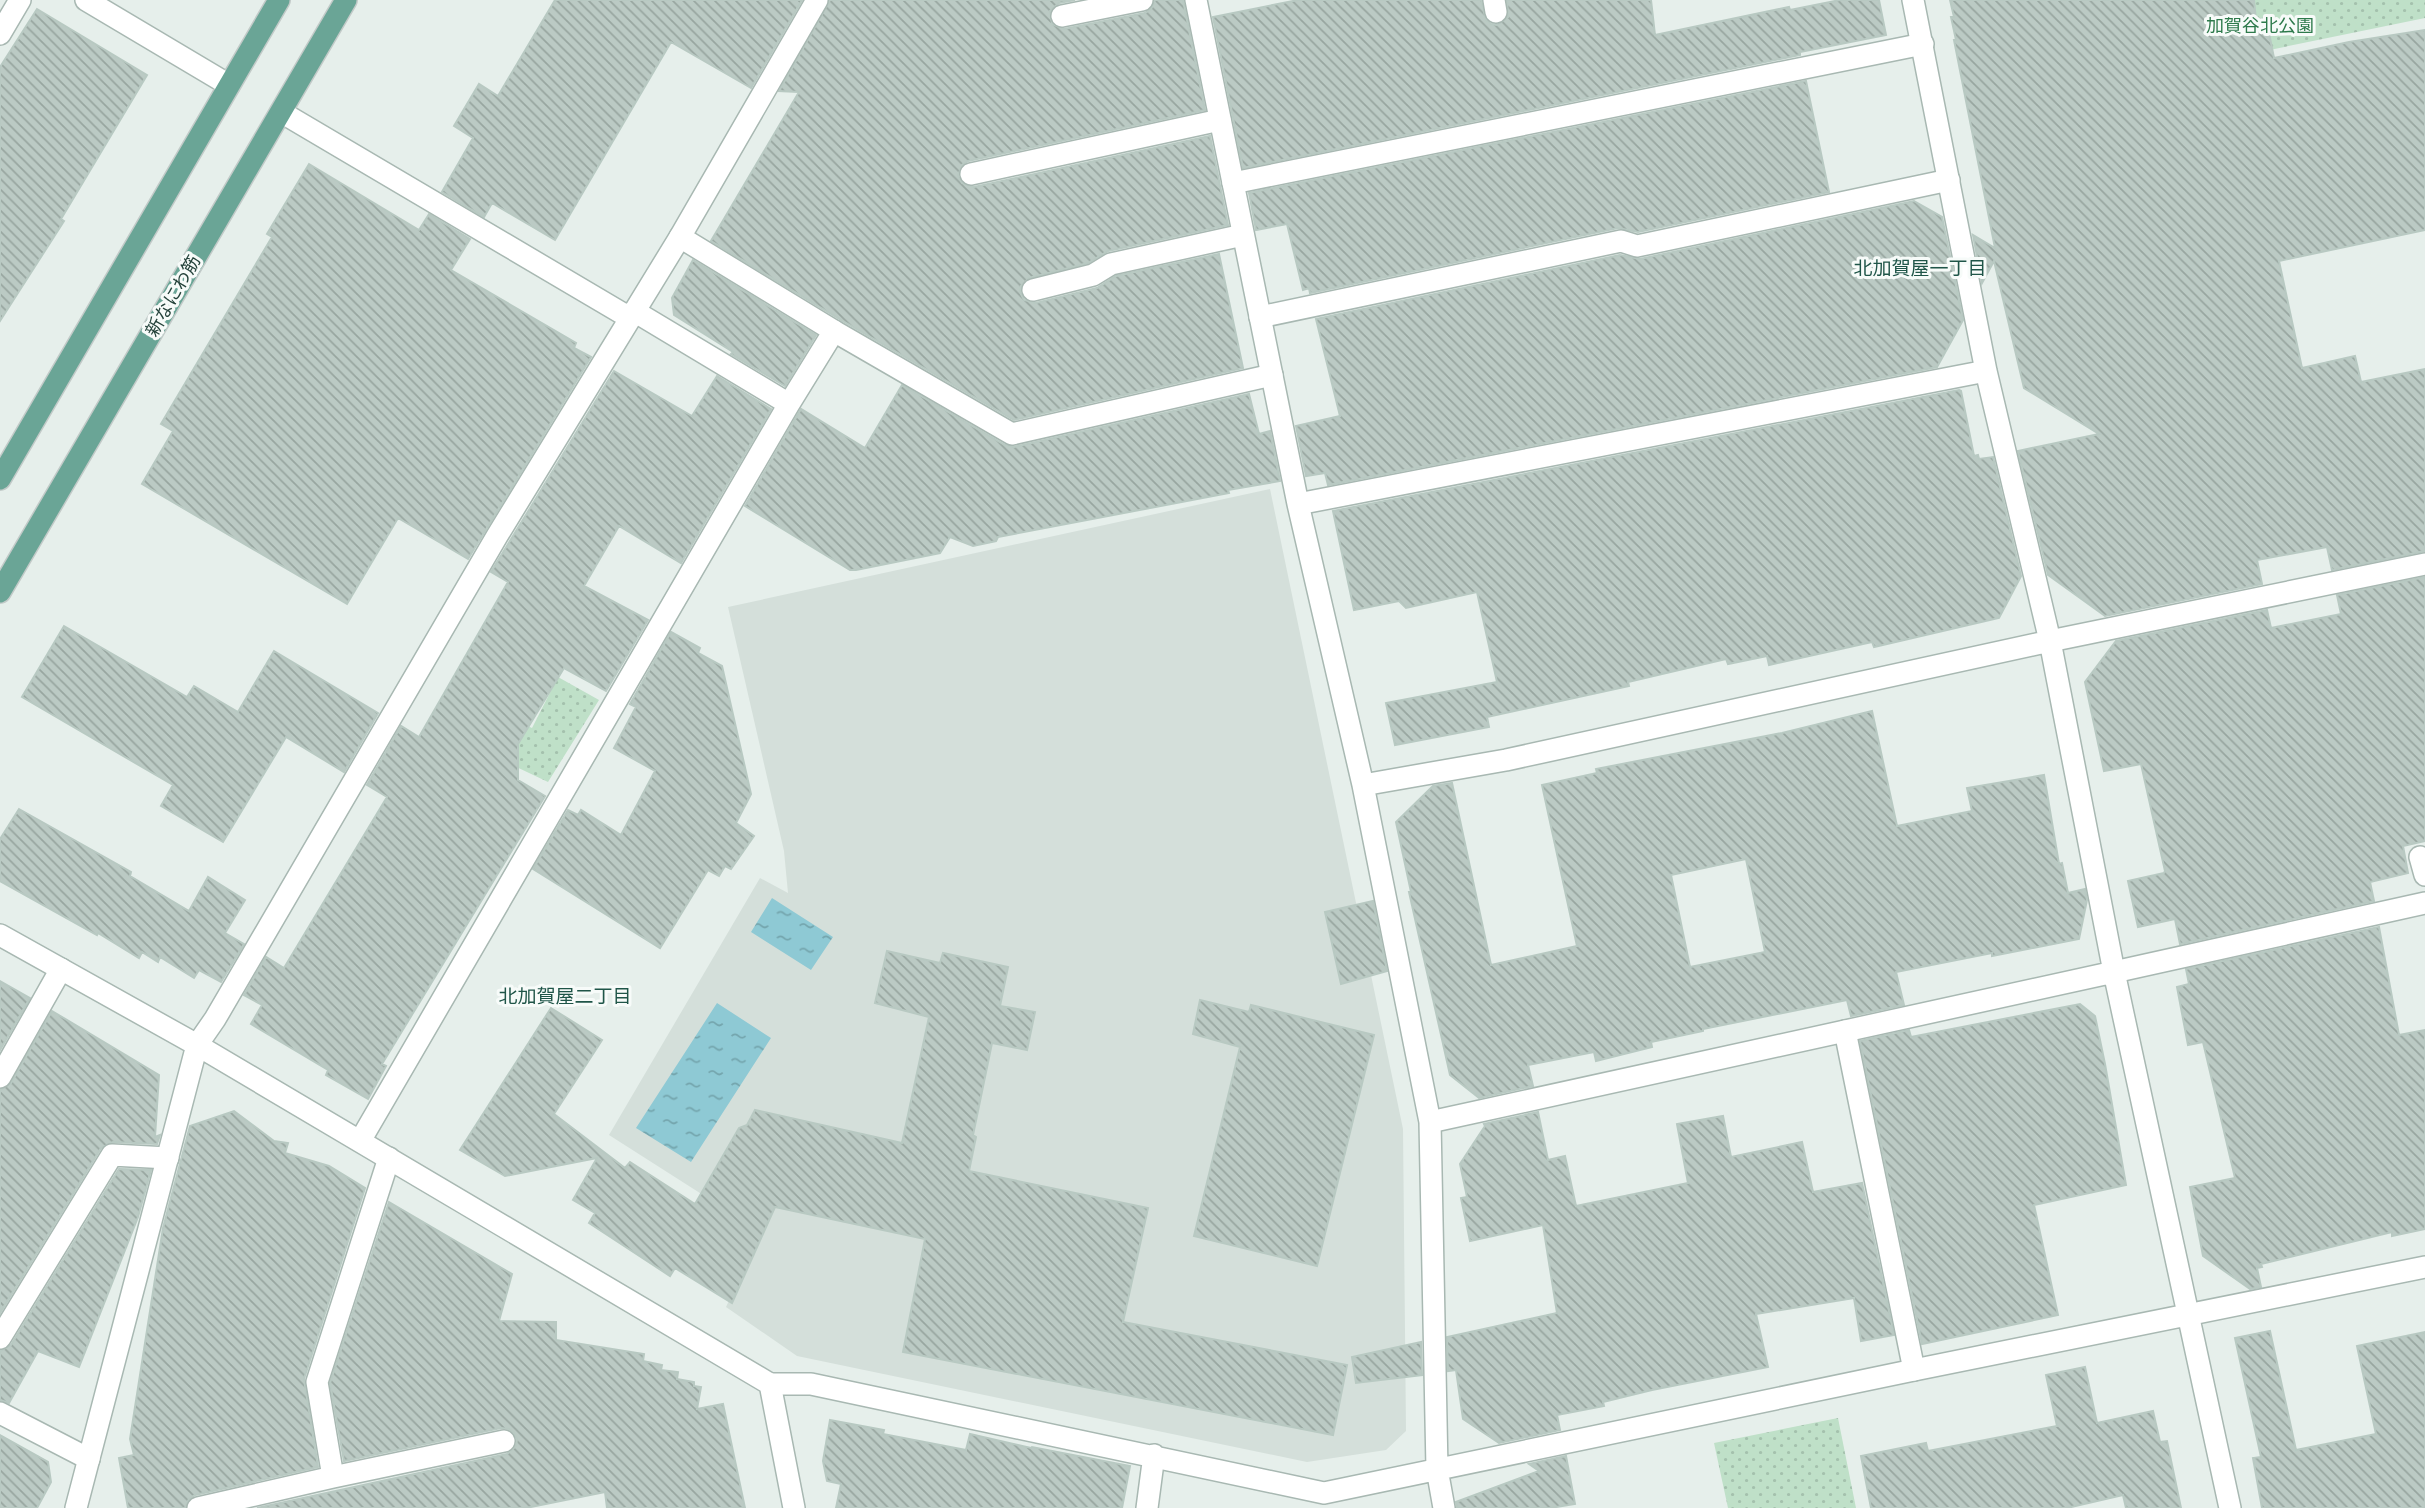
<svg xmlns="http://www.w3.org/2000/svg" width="2425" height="1508" viewBox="0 0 2425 1508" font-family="Ubuntu,'Noto Sans JP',sans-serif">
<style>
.built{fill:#d4dfda}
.grass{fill:url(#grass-dots)}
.water{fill:url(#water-ripples)}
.building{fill:url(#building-back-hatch);stroke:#b8c9c2;stroke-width:2;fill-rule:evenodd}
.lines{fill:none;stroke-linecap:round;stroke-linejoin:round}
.service-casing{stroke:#a8b8b2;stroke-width:24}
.minor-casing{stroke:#a8b8b2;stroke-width:24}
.tertiary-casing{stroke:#a8b8b2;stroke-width:24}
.primary-casing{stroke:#c2cac8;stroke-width:24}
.service{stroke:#fff;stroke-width:21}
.minor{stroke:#fff;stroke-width:21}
.tertiary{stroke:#fff;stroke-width:21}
.primary{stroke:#6aa596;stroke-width:21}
.labels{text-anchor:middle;stroke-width:6;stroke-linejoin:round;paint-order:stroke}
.park-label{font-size:18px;fill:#2d7a4b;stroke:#f7fbf9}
.street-label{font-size:18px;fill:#24423a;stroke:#f7fbf9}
.neighbourhood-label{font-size:19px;fill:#1f5548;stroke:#f7fbf9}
</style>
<defs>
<pattern id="grass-dots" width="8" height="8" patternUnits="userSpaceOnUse" patternTransform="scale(1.75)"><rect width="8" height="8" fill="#bfe0c8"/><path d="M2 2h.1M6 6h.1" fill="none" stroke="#a4c1ad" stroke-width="1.8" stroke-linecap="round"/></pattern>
<pattern id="water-ripples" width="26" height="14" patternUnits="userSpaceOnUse" patternTransform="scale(1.75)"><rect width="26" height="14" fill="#8ec9d4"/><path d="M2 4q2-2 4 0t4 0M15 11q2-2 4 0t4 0" fill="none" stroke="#74a5ad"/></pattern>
<pattern id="building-back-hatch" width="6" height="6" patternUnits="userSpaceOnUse" patternTransform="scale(1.75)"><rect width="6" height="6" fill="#bbcac4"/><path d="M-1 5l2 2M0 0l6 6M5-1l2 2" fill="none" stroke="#98a6a0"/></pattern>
</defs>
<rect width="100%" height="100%" fill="#e6efeb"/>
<path class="built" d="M1270,489L1403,1129L1406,1431L1386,1450L1307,1462L797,1356L726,1307L761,1232L609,1135L760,878L788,893L784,851L728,607Z"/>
<path class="grass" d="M2229,0H2425V18L2240,56Z
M558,677L599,700L548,782L489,754L507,716L532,728Z
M1838,1418L1856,1508H1728L1714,1443Z"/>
<path class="water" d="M772,898L833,937L811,970L751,932Z
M717,1003L771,1038L691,1162L636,1128Z"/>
<path class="building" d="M555,0H802L751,88L671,42L555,240L492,203L484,217L442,192L473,138L454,126L479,84L498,96Z
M830,0H1075L1059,3L1050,11L1052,24L1064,29L1145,13L1151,9L1155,0H1183L1205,110L968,161L962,165L958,176L962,183L974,187L1210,136L1228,225L1108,251L1088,263L1029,278L1021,286L1020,292L1024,300L1036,303L1097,288L1116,276L1219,254L1243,368L1014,420L841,320L711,241L799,92L779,91Z
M1298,0H1481L1486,20L1491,24L1497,25L1508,17L1507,0H1651L1655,35L1789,7L1790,10L1840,0H1879L1886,35L1800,52V55L1243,168L1213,17Z
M1950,0H2254L2256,20L2266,18L2274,58L2349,42L2425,30V230L2279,261L2302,368L2355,356L2361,382L2425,369V551L2332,570L2327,547L2257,560L2262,584L2105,616L2048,575L2018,451L2099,434L2024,388L1994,261L1982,283L1973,235L1995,248L1954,40H1956L1951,17H1954Z
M37,9L147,75L61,219L64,221L0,321V67Z
M1806,81L1829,192L1638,232L1618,228L1310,293L1309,288L1303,290L1287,224L1256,230L1249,193Z
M309,164L419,230L429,214L470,239L451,270L576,343L574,348L591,357L468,559L398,518L347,604L142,484L173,431L161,424L272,237L267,234Z
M1914,201L1942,217L1963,320L1937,367L1328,485L1325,473L1306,476L1296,426L1340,416L1316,319L1620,255L1640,259Z
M693,260L816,335L785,386L731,354L733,352L674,315L672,298Z
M614,371L692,416L717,376L771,409L681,563L619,526L584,586L648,620L606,691L564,668L518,744V780L545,796L382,1064L386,1066L368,1099L326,1075L328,1070L251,1024L262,1005L244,995L266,957L284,968L387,797L367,785L401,726L419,737L508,582L491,572Z
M902,385L1005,445L1014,447L1249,394L1259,434L1270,431L1280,481L1228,490L1229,493L998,537L996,541L973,546L950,537L940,553L856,570H850L745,506L801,409L865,448Z
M1959,390L1961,391L1974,456L1978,455L1979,459L1993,457L2021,576L1999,618L1874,647L1872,642L1769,665L1767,656L1728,664L1726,659L1628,682L1629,686L1487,717L1489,727L1395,745L1386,703L1497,682L1477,592L1406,608L1399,601L1354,610L1333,511Z
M2425,577V841L2403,846L2408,873L2370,882L2374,901L2180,944L2175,919L2138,927L2128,881L2164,873L2165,871L2141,764L2104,771L2085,682L2116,641L2267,610L2271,628L2341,614L2337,595Z
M64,626L187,697L194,686L238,712L274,651L378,713L344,772L286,737L223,842L161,806L173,785L22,697Z
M671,632L700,648L698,653L722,666L751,794L736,823L754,836L731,869L725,866L719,876L708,870L660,948L533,869L568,810L578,815L581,810L621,835L655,771L614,748L636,707L630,704Z
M1872,711L1897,826L1972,811L1967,788L2044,775L2059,864L2062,863L2068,893L2085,889L2087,900L2079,939L1992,956V953L1896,972L1904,1005L1851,1016L1847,1000L1703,1029V1031L1651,1042L1652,1047L1596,1061L1594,1052L1528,1065L1533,1086L1479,1098L1450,1075L1409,892H1411L1396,822L1433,786L1452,783L1491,965L1577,946L1542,785L1597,773L1596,769L1782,733ZM1746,859L1765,952L1690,967L1671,875Z
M19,809L131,872L130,876L189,911L208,877L245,900L225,933L244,944L221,982L199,970L194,978L160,957L158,962L142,952L139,958L98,933L97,935L0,881V839Z
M1373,901L1387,971L1341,984L1325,912Z
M2379,927L2399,1035L2425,1030V1229L2392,1236V1232L2261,1264L2262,1267L2257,1268L2261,1287L2250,1289L2203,1256L2190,1187L2235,1178L2203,1042L2188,1045L2177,987L2189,984L2186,969Z
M887,951L940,963L943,953L1008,967L1000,1006L1035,1012L1027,1050L992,1043L973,1135L976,1137L969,1171L1148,1208L1123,1322L1347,1365L1333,1435L903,1352L925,1239L775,1207L732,1303L675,1268L670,1276L589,1223L595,1213L573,1200L597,1158L505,1176L460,1150L551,1008L602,1040L554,1114L625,1168L630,1162L695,1204L739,1128L747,1125L755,1110L902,1143L929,1017L875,1003Z
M0,981L30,998L0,1050Z
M1200,1000L1249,1012L1251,1005L1374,1035L1317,1266L1194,1236L1240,1047L1193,1034Z
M2080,1004L2095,1016L2105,1064L2126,1185L2034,1205L2058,1315L1922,1344L1860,1041L1909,1030L1911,1037Z
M52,1011L159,1075L155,1137L160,1135L157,1144L113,1142L101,1148L0,1313V1090L11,1083Z
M234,1111L274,1141L288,1143L285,1153L329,1166L365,1188L304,1379L318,1467L195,1495L189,1499L185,1508H128L119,1458L134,1455L130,1439L163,1228L190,1126Z
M1538,1112L1548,1160L1565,1156L1576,1206L1688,1183L1677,1124L1723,1116L1731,1157L1802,1142L1813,1192L1862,1183L1894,1335L1861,1341L1854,1298L1756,1314L1768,1367L1652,1390L1603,1402L1604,1406L1557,1415L1560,1430L1499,1443L1463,1419L1456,1370L1448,1371L1447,1337L1557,1313L1543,1225L1470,1241L1461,1198L1467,1197L1460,1164L1485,1126L1484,1124Z
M119,1169L151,1170L138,1217L79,1367L38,1351L9,1403L0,1400V1351L11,1345Z
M389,1202L512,1274L499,1321L556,1322V1340L644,1354L643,1361L662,1365L661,1370L678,1372L677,1379L694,1382V1386L701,1387L697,1409L723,1404L745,1508H607L605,1492L526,1508H257L507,1454L516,1446L517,1439L514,1433L509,1429L501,1428L344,1461L330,1383Z
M2270,1331L2296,1450L2376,1434L2357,1346L2425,1332V1508H2262L2253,1458L2261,1457L2235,1338Z
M1421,1342L1422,1375L1356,1383L1352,1357Z
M2085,1367L2097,1423L2153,1411L2160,1442L2167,1441L2181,1508H2126L2123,1495L2067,1508H1871L1861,1456L1926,1443L1928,1451L2057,1426L2046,1375Z
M830,1420L884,1430L883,1434L966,1450L970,1434L1031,1448L1032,1447L1130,1466L1122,1508H836L841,1484L827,1481L823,1461Z
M0,1435L48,1462L51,1482L37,1508H0Z
M1566,1456L1575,1504L1550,1508H1457L1456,1502L1539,1471L1529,1464Z"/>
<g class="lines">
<defs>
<path id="service" d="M1494,0L1496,12
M1062,16L1142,0
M971,174L1220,120
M1233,183L1923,44
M680,237L834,331L1012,434L1272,375
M1033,290L1093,275L1111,264L1243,235
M1260,317L1621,241L1637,246L1949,180
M2420,857L2425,875
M2114,972L2425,903
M1845,1031L1914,1370"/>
<path id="minor" d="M86,0L229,85
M1196,0L1298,504L1363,785L1430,1122L1437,1469L1444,1508
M1913,0L1986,371L2050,641L2114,972L2230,1508
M0,34L20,0
M281,112L630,318
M634,311L789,404
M1298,504L1986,371
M1363,785L1506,760L2050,641L2425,564
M197,1045L215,1019L497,536L680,237L817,0
M0,1077L61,969
M1430,1122L2114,972
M360,1141L789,404L834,331
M0,1338L112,1155L168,1158
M770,1384H811L1324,1493L1914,1370L2425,1267
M0,1413L89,1459
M333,1477L317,1382L389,1158
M198,1508L333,1477L504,1441
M1147,1508L1154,1455"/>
<path id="tertiary" d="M0,935L197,1045L770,1384L794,1508
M76,1508L197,1045"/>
<path id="primary" d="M0,479L279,0
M0,592L346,0"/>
</defs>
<use href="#service" class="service-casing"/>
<use href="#minor" class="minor-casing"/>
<use href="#tertiary" class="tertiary-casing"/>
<use href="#primary" class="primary-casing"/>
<use href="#service" class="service"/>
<use href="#minor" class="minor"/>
<use href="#tertiary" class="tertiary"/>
<use href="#primary" class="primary"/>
</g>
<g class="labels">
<g class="park-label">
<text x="2260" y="32">加賀谷北公園</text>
</g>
<g class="street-label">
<text transform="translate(173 296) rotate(-60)" y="6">新なにわ筋</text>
</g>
<g class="neighbourhood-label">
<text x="1920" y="275">北加賀屋一丁目</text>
<text x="565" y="1003">北加賀屋二丁目</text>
</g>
</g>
</svg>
